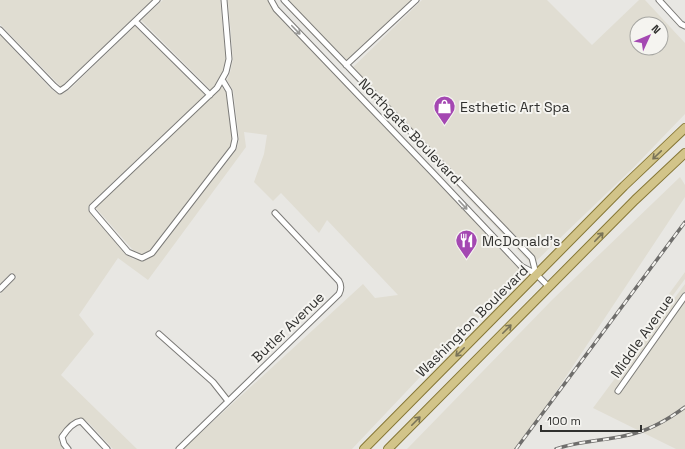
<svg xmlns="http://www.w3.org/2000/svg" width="685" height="449" viewBox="0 0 685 449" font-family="'Space Grotesk',sans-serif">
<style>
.built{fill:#e0ddd2;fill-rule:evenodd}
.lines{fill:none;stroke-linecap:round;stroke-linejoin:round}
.minor-casing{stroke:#7b7a77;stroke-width:7}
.primary-casing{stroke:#867736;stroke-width:10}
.minor{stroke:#fff;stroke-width:5}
.primary{stroke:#d2c489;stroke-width:8}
.rail-casing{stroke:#6f6e6c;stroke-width:3.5}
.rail{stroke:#f5f4f0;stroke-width:2;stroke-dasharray:6;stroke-linecap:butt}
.oneway{stroke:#989896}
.oneway2{stroke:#797357}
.labels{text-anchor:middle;stroke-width:4;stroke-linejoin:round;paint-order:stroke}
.poi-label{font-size:14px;fill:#30302e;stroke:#f5f4f0;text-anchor:start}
.street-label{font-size:14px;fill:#30302e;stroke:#f5f4f0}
</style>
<rect width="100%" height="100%" fill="#e8e7e3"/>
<path class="built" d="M0,0H152L61,87L0,24Z
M163,0H220L226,59L220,79L211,90L141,20Z
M228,0H272L276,7L527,270L439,357L352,449H183L363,284L375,298L398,295L327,220L319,233L281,193L273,201L254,182L264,154L267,135L244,132L246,147L148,280L118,258L79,315L94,334L61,375L137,449H113L89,423L81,418L75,419L69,424L59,436V442L63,449H0V294L17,277L12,272L0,284V35L51,89L58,94H62L69,90L135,26L205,95L90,204L88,207L89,212L125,254L133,259L143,261L148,259L158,251L236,150L238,145L239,138L233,90L227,80L230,73L233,59Z
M281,0H412L343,67L286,7Z
M422,0H547L592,45L639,0H645L685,43V114L634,167L532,265L348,72ZM637,24H661V48H637Z
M222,87L226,92L232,139L230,147L150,250L142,254L133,250L96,208Z
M680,177L685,185V197L518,449H407L552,300Z
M685,272V279L634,348L666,298Z
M685,284V449H676L593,408Z"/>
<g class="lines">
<defs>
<path id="minor" d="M271,0L276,9L434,174L521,266L536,274L549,287
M284,0L532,258L536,274
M659,0L681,24L685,26
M135,21L210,95
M0,30L54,86L60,91L66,87L157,0
M346,65L416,0
M223,81L229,91L235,139L233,148L152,253L142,258L128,252L92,210V207L217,88L226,72L229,59L224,0
M0,289L12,277
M159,334L213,382L228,401
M618,391L685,296
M68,449L64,444L62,437C66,431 73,422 81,421L107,449
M179,449L339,294C341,290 342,286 339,281L275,213"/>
<path id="primary" d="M364,449L624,186L685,128
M388,449L635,200L685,153"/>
</defs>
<use href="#minor" class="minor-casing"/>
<use href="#primary" class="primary-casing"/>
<use href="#minor" class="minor"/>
<use href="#primary" class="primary"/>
<defs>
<path id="rail" d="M516,449L685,222
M556,449C582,440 610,441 636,433C654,428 670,418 685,407"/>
</defs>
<use href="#rail" class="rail-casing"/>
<use href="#rail" class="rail"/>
</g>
<defs><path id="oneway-shaft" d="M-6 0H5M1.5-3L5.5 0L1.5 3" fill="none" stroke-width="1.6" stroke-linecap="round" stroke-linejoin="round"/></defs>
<g class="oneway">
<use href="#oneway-shaft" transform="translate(296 30) rotate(46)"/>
<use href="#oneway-shaft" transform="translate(463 205) rotate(47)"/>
</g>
<g class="oneway2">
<use href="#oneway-shaft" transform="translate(657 155) rotate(136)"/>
<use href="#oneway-shaft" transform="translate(599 237) rotate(-46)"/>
<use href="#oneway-shaft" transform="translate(507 329) rotate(-45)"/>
<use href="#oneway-shaft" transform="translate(460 352) rotate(135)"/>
<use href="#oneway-shaft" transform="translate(416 421) rotate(-45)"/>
</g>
<defs>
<symbol id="shop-pin" viewBox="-11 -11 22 30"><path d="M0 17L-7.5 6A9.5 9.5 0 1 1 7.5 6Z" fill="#a448b2" stroke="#f5f4f0"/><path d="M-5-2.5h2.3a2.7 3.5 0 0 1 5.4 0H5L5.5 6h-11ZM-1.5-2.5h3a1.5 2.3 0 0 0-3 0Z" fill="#fff"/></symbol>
<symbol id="restaurant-pin" viewBox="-11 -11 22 30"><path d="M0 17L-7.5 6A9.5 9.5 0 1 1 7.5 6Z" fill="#a448b2" stroke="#f5f4f0"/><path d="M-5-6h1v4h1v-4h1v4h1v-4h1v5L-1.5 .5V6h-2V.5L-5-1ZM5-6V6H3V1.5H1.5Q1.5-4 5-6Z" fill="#fff"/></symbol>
</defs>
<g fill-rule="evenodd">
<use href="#shop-pin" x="432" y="94" width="25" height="34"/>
<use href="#restaurant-pin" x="454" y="228" width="25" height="34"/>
</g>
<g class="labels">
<g class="poi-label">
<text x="460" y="112">Esthetic Art Spa</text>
<text x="482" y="246">McDonald's</text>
</g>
<g class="street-label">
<text transform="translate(410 131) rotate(46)" y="5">Northgate Boulevard</text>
<text transform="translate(472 321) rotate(-45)" y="5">Washington Boulevard</text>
<text transform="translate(288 327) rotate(-44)" y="5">Butler Avenue</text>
<text transform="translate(642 336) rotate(-55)" y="5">Middle Avenue</text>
</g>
</g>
<g transform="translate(649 36) rotate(46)"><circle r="19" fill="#f5f4f0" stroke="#a6a6a2"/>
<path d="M0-3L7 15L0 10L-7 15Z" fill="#a448b2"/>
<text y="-6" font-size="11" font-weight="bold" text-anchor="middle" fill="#30302e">N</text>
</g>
<path d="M541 425v6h100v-6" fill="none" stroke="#30302e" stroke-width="2"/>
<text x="547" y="425" font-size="12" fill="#30302e" stroke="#f5f4f0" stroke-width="3" paint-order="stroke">100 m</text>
</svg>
